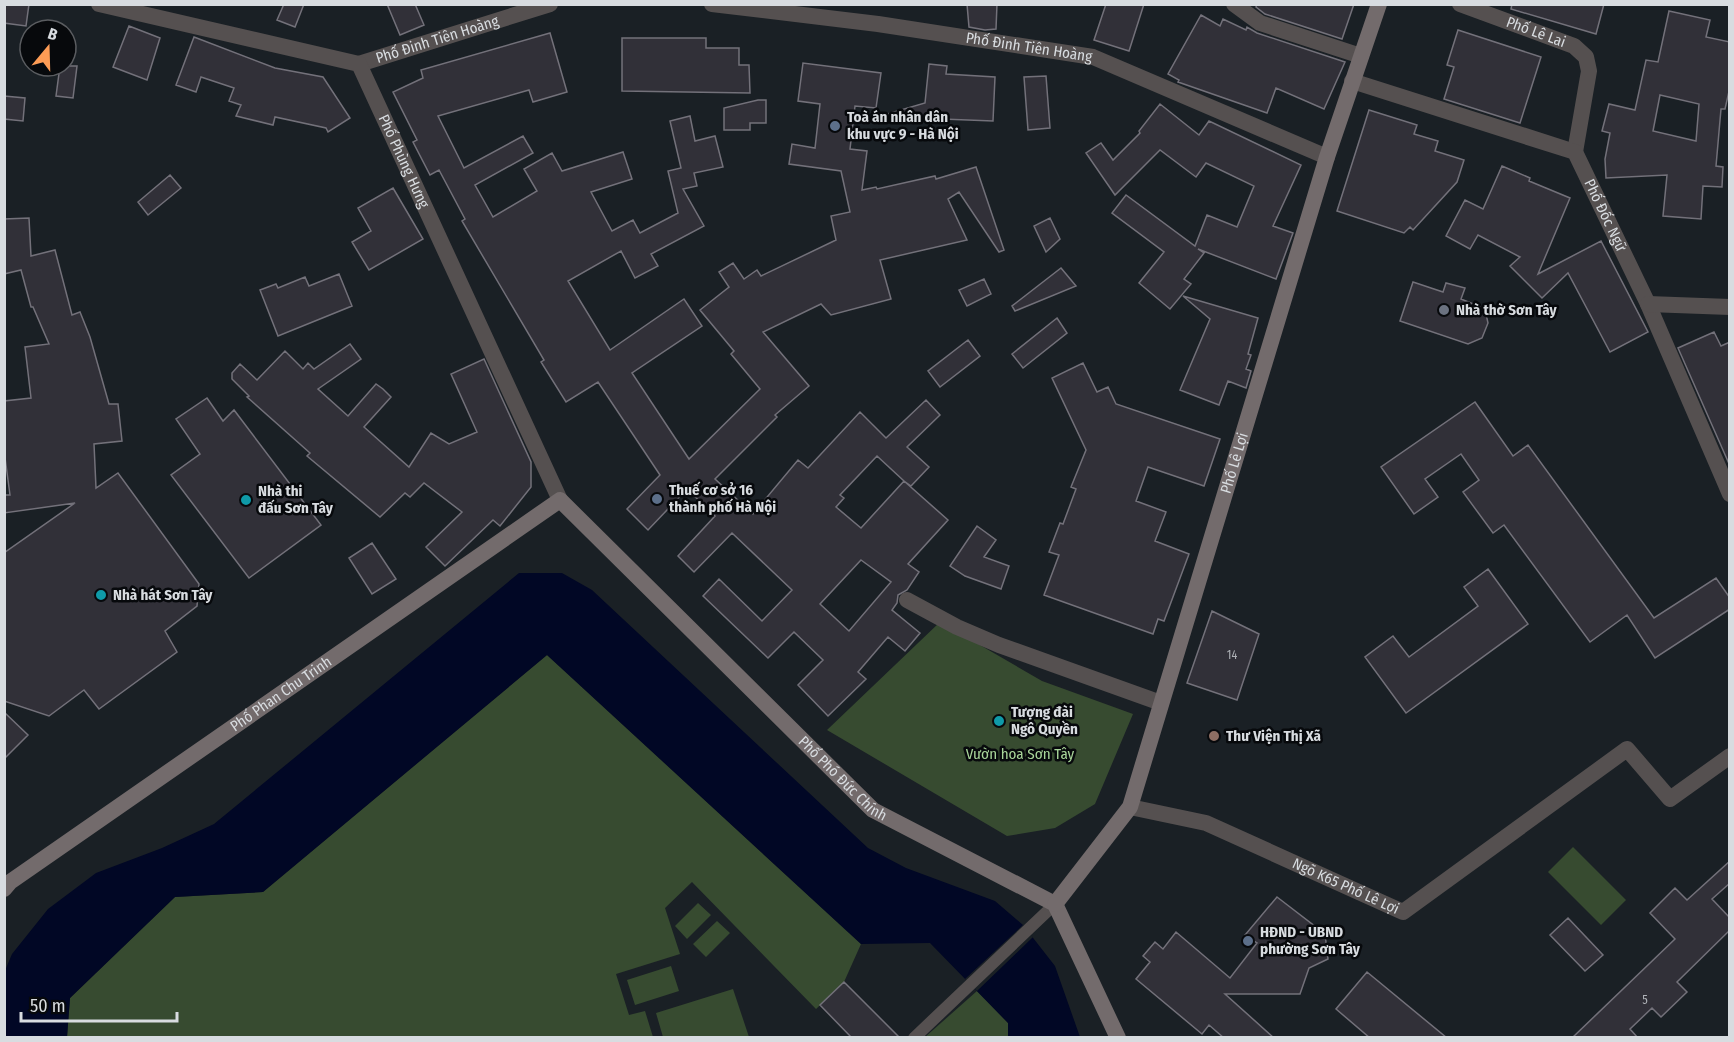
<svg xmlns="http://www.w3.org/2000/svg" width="1734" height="1042" viewBox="0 0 1734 1042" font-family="'Fira Sans Condensed',sans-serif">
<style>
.green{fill:#374b30}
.water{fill:#010725}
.pier{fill:#1a2025}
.building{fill:#313038;stroke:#73717a;stroke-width:1.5;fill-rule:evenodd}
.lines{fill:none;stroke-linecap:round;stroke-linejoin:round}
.service{stroke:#555050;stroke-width:12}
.minor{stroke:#555050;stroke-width:16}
.tertiary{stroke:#555050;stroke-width:16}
.secondary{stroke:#736b6c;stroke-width:16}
.service-dot{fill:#5c6f8a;stroke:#07090c;stroke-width:2}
.worship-dot{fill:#6b7280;stroke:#07090c;stroke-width:2}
.culture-dot{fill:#0f9aa8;stroke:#07090c;stroke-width:2}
.education-dot{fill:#8d6e63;stroke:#07090c;stroke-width:2}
.labels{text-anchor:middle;stroke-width:5;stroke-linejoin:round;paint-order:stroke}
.number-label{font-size:12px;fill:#aeb1b6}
.street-label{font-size:15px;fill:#d8dce0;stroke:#07090c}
.poi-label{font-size:15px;font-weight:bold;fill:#d8dce0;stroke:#07090c;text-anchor:start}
.park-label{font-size:15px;fill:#a8d599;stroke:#07090c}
</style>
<rect width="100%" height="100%" fill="#1a2025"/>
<path class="green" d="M940,622L1042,681L1133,714L1095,804L1055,828L1007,836L827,730Z
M547,655L861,944L844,982L816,1009L692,882L665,908L680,954L616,974L629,1015L645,1011L653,1037L67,1038L70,998L175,897L263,892Z
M1573,847L1626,900L1601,925L1548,872Z
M698,903L711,915L687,939L675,926Z
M717,921L730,933L706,957L693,944Z
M671,966L679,991L635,1005L627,980Z
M733,989L749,1037H663L656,1013Z
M977,991L1008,1023V1037L924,1038Z"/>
<path class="water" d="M519,573H562L592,590L868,848L906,868L995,901L1023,925L1055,966L1080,1037H1008V1023L930,943L861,944L547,655L263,892L175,897L70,998L67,1037H5L4,973L12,954L48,909L96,873L162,848L214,824Z"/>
<path class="pier" d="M1023,925L1033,937L977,991L965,979Z"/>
<path class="building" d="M4,4H29L26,26L4,23Z
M284,4H304L295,27L277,20Z
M387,4H415L424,25L400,35Z
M967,4H997L996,29L985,30L969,27Z
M1106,4H1144L1129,51L1094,40Z
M1257,4H1354L1342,39L1265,14L1256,7Z
M1512,4H1604L1596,34L1511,9Z
M1669,11L1710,20L1706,37L1730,42V87L1725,109H1721L1716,166L1723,167L1722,187L1703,186L1701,219L1663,216L1667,175L1606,178L1605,159L1610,133L1602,131L1609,104L1635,110L1646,60L1658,62ZM1660,95L1699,104L1696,141L1653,131Z
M1201,15L1220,26L1223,19L1246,30L1247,27L1257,33L1345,62L1324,109L1276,88L1267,113L1178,82L1179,80L1168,74Z
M129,26L160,38L147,80L113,67Z
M1458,30L1541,57L1520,123L1444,99L1454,67L1447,65Z
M550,33L567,92L533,102L529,90L438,116L464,168L523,136L533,153L475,185L493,217L537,191L524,169L552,153L562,171L623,152L632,179L591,192L612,231L633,220L640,233L678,213L668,171L681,168L670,121L690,116L695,141L715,136L723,167L694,173L697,186L683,189L704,226L651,254L658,266L635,278L621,251L568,281L610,350L684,299L702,326L632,373L689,459L760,389L731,354L734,351L700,310L729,287L719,272L733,263L744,279L757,270L761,276L836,240L831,216L850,212L841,171L789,164L792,144L815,148L820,104L798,101L803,63L881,73L876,108L855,106L850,149L867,151L862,190L876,187L877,189L935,176L936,179L976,167L1004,250L999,252L959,192L948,199L967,240L880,260L891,299L831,315L821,304L763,332L809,386L775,415L777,417L715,479L753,514L798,460L808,468L860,412L886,438L926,400L940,415L907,447L929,467L911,486L904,481L948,520L908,564L919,572L907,590L898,595L897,603L892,610L920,633L905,651L888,637L858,672L866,679L828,716L798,685L823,660L794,632L768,658L703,596L719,579L762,621L792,590L732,533L694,572L678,556L715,516L687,489L648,530L627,509L660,475L598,382L566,402L541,362L544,360L462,221L465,219L439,170L430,175L413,142L417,140L393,92L423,78L421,70ZM877,456L904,481L861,528L836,507L844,498L840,495ZM861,560L891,582L849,631L820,604Z
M194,37L275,68L323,77L350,118L328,132L326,128L275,117L273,125L236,116L241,105L229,101L234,88L201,77L196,92L176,85Z
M622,38H706V48H739V65H749L750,93L622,91Z
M929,64L947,66L946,74L995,77L993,121L942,119L941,120L887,115V114L925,103Z
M60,66H77L73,98L56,96Z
M1046,76L1050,128L1028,130L1024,77Z
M4,96L25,98L23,121L4,119Z
M758,100H766V123H750V130H724V108Z
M1160,104L1199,135L1209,121L1301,165L1273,226L1293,233L1276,279L1198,249L1204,253L1184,279L1191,284L1170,309L1139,283L1164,252L1112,213L1126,195L1195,246L1207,215L1237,227L1254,186L1206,163L1196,177L1160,150L1115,195L1086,153L1101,143L1113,160L1140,133L1139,131Z
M1369,110L1417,125L1414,134L1438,141L1435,151L1464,160L1457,182L1413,230L1410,227L1404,233L1337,211Z
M1502,166L1530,178L1529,181L1570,198L1538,274L1601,241L1648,332L1610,352L1568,273L1542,298L1510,266L1520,257L1478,235L1470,249L1446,236L1465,200L1483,209Z
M170,175L181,188L148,215L138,202Z
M393,188L423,239L369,270L352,242L371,231L358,208Z
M29,218L31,256L55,250L72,315L80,312L90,337L109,404H118L122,441L94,444L96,488L118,473L199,584L197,606L165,631L177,652L99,709L84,690L49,716L4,701V553L75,503L4,513V495H10L4,450V401L31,398L25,347L49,344L33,307H31L21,270L4,274V219Z
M1050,218L1060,239L1046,252L1034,226Z
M1061,268L1076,286L1015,311L1012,306Z
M339,274L352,306L278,336L260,290L276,284L278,288L305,277L309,286Z
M984,279L991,294L967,306L959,290Z
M1413,282L1443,292L1446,283L1465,288L1461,299L1481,307L1486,314L1488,323L1482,338L1468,344L1400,321Z
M1183,296L1258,318L1248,354L1251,355L1246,369L1251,371L1246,388L1228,381L1219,405L1180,390L1210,319Z
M1057,318L1067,333L1023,368L1012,354Z
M1714,332L1721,346L1730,342V466L1678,348Z
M968,340L980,356L940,387L928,371Z
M350,344L361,359L318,389L348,416L376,384L383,389L391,397L364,427L409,467L431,433L449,444L477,432L451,374L484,359L531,462V487L500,526L493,520L445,566L426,547L462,512L424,483L410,497L405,493L380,517L307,456L310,453L247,397L249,396L232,379V373L240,364L257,380L285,351L303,369L308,363L314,369Z
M1083,363L1097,392L1108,387L1116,404L1220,439L1204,486L1148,467L1136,501L1166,512L1155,541L1189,554L1164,621L1158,619L1153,634L1044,595L1059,555L1049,552L1060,523L1063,524L1076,489L1071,487L1086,450L1052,378Z
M207,398L223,421L234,410L321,525L249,578L171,475L200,454L176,419Z
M1475,402L1513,456L1528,445L1654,618L1716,578L1730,598V609L1655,658L1627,615L1590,642L1504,525L1493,533L1463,492L1479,480L1461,454L1425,479L1438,497L1414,514L1381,467Z
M977,526L996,540L984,557L1009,566L1001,589L965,576L950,566Z
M372,543L396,579L372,594L349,558Z
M1488,569L1528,624L1406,713L1365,657L1393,636L1409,657L1478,606L1464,587Z
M1212,611L1259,634L1237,700L1187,683Z
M4,712L28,735L4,759Z
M1730,861V883L1712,899L1730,918V930L1677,982L1687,992L1661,1017L1652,1008L1630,1029L1638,1038H1572L1675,939L1650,913L1675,888L1687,900Z
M1277,897L1325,934L1328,959L1309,968L1300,994H1225L1274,1038H1224L1209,1025L1202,1034L1136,979L1150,962L1143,956L1155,942L1163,949L1176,932L1230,978L1257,943L1245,935Z
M1568,918L1603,955L1585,971L1550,935Z
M1367,972L1447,1038H1370L1336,1009Z
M844,982L900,1038H852L820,1005Z"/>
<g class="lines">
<path class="service" d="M914,1038L1055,904"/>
<g class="minor">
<path id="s1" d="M712,4L878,24L1093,57L1327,157"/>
<path d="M1234,4L1260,23L1361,56"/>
<path id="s2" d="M1460,4L1574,46L1586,57L1589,71L1575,152"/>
<path id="s3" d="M359,64L550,4"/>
<path id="s4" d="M1352,81L1575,152L1648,304L1730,494"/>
<path d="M1648,304L1730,307"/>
<path d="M907,600L957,627L999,645L1161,703"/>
<path id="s5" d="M1130,807L1206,823L1403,912L1627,749L1670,799L1730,756"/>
</g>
<path class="tertiary" id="s6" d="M99,4L359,64L560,500"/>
<g class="secondary">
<path id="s7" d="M4,889L10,882L560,500L873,810L1055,904L1118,1038"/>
<path id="s8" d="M1055,904L1130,807L1327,157L1379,4"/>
</g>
</g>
<g class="service-dot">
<circle cx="835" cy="126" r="6"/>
<circle cx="657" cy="499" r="6"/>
<circle cx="1248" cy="941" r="6"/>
</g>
<circle class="worship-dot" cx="1444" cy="310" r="6"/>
<g class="culture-dot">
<circle cx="246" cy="500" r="6"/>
<circle cx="101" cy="595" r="6"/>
<circle cx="999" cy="721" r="6"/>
</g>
<circle class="education-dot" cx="1214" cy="736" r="6"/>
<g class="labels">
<g class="number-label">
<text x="1232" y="659">14</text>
<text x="1645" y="1004">5</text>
</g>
<g class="street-label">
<text dy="5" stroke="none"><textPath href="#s2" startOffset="81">Phố Lê Lai</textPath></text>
<text dy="5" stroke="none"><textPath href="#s3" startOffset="82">Phố Đinh Tiên Hoàng</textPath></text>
<text dy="5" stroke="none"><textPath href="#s1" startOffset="320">Phố Đinh Tiên Hoàng</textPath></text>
<text dy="5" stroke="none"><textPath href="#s6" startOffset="374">Phố Phùng Hưng</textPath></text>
<text dy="5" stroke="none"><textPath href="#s4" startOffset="304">Phố Đốc Ngữ</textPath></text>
<text dy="5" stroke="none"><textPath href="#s8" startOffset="482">Phố Lê Lợi</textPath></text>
<text dy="5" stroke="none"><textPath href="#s7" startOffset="339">Phố Phan Chu Trinh</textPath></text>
<text dy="5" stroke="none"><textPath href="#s7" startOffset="1076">Phố Phó Đức Chính</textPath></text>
<text dy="5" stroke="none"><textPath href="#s5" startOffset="231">Ngõ K65 Phố Lê Lợi</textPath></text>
</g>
<g class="poi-label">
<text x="847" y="122">Toà án nhân dân<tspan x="847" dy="17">khu vực 9 - Hà Nội</tspan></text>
<text x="1456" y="315">Nhà thờ Sơn Tây</text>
<text x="669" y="495">Thuế cơ sở 16<tspan x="669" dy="17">thành phố Hà Nội</tspan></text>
<text x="258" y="496">Nhà thi<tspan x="258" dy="17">đấu Sơn Tây</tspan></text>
<text x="113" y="600">Nhà hát Sơn Tây</text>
<text x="1011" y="717">Tượng đài<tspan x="1011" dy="17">Ngô Quyền</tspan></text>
<text x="1226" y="741">Thư Viện Thị Xã</text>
<text x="1260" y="937">HĐND - UBND<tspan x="1260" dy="17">phường Sơn Tây</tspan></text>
</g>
<g class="park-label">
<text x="1020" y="759">Vườn hoa Sơn Tây</text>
</g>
</g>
<rect width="1734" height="1042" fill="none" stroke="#d8dce0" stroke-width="12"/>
<g transform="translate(48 48) rotate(19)"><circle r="28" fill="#07090c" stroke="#5b5d61" stroke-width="1.5"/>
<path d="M0-4.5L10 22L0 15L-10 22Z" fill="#fd9c55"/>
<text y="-9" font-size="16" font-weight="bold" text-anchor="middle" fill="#d8dce0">B</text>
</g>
<path d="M21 1012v9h156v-9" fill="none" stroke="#d8dce0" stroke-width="3"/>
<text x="30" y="1012" font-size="18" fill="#d8dce0" stroke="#07090c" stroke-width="4.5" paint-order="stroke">50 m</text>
</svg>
